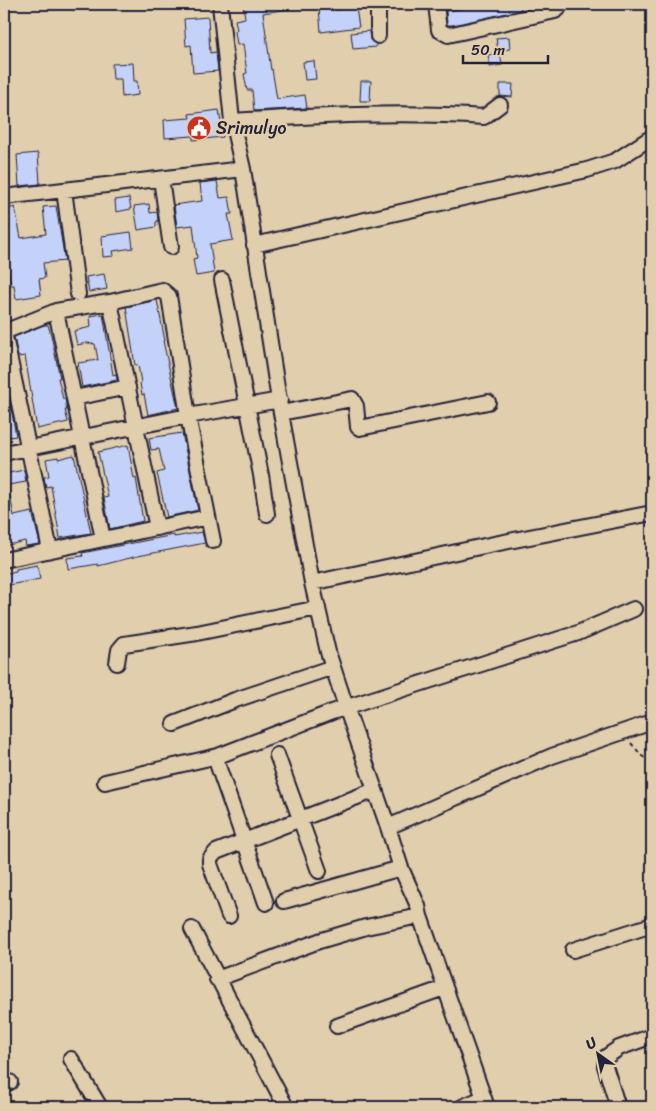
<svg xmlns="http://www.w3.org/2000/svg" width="656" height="1111" viewBox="0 0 656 1111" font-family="Sriracha,sans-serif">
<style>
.building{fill:#c4d1f8;stroke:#22223b}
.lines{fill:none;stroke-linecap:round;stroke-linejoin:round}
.minor-casing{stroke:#22223b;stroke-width:18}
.path{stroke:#22223b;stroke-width:2;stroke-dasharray:4 4;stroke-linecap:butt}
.minor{stroke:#e1ceac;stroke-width:14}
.labels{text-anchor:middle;stroke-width:5;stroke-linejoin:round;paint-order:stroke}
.poi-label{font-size:18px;fill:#22223b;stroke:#e1ceac;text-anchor:start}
</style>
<rect width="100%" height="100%" fill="#e1ceac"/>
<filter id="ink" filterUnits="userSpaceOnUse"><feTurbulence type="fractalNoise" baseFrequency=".02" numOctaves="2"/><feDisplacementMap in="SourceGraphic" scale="10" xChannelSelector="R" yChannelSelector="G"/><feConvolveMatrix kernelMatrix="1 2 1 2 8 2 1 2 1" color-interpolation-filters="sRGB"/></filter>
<g filter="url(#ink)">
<path class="building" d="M243,4H287L288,9L263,13L271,70L272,69L277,99L305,95L307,108L254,111L252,90H247L244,74L247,73L243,44L237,45L235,31L237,30L235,20L245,18Z
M482,4H520L521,10L454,25H447L446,11L482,6Z
M335,6L336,10L356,8L359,27L321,32L319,8Z
M208,17L210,53L216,52L218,71L193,73L191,45L186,46L184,19Z
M369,31L370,40L376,44V47L353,49L351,33Z
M509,37L510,49L498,50L496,38Z
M500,53L502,65L490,67L488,55Z
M314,61L316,79L305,80L303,62Z
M133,63L134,81H137L138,95L122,97L121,79H113L112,64Z
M361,81H371L370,101H360Z
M500,84H513L512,97L500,96Z
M219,110L223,137L193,140V136L165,138L164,120L190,118L189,114Z
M38,153L40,184L19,186L17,155Z
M217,181L220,198L229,197L232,214H228L233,240L210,244L214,273L196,276L193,259L197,258L193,225L177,227L174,205L202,201L200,183Z
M129,198L131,209L116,212L115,200Z
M149,204L150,213L157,212L158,221L156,222V227L138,230L134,206Z
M56,206L65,261L43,263L45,278L39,279L41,295L16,299L14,285H11L4,245V240H6L4,229V210L15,207L21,238L46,234L43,207Z
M131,232L133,248L113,251L114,256L103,257L102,236Z
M104,274L107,289L89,292L86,277Z
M157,300L165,341H163L178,408L148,415L144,394L142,395L140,383H141L138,365H135L126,307Z
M103,314L113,375L116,374L117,380L82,387L78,363L98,360L95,344L87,343L77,345L74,331L91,327L90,316Z
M44,325H48L51,335L60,378H58L63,399H65L67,410H65L68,422L37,429L25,356L18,357L14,337Z
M4,396H9L16,436L4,438Z
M182,433L198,510L167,517L157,473L164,471L159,449L151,450L149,438Z
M128,445L134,479L136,478L143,521L110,529L104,498L108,497L98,452Z
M74,455L91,533L60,538L51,486L46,487L44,477L49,476L46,459L58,457V459Z
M24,470L26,482L8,485L14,516L32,512L40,544L26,546L25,541L8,545L4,526V474Z
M202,532L205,543L138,556L98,566V564L68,569L67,558L83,556L82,553L174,535V537Z
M37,565L40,579L4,586V574L16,571V569Z"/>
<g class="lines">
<defs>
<path id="minor" d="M220,4L232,121L243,169L281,413L312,583L328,652L346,707L388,827L401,868L418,906L420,916L487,1107
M378,4V36
M436,4L439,30L448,35L555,11L558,9V4
M232,121C316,116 400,111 484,117L500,105
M161,179L171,247
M64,190L78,294
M4,197L243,169
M254,245L587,170L615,161L652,137
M222,280L261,475L267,514
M110,302L157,528
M56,311L103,539
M4,332L56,311L110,302L162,290L169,296L188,416L213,541
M4,332L50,550
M74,398L128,387
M281,413L352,399L356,406L358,427L360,428L488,402
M4,453L188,416L280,400
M4,560L208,517
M312,583L489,545L652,513
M117,663L119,650L124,644L197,633L318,608
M174,724L235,700L333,667
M277,755L319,871
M218,766L266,903
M105,782L218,756L332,712L578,633L634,609
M388,827L552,756L652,722
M284,901L401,868
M229,916L210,864V859L216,852L375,790
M192,929L286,1107
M573,950L652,925
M217,979L319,941L366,927L420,916
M337,1026L444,988
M71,1059L100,1107
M4,1085L10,1082
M462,1107L483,1098
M618,1107L605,1066L606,1057L619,1048L652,1036"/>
</defs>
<use href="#minor" class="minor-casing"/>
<path class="path" d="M631,743L642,756L652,763"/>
<use href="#minor" class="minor"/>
</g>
</g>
<defs>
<symbol id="civic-disc" viewBox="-11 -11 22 22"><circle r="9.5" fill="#c8321e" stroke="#e1ceac"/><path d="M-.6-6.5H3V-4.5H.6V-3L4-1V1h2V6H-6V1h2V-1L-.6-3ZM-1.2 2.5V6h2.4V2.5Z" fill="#fff"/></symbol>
</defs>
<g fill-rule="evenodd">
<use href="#civic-disc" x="185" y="114" width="28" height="28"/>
</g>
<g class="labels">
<g class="poi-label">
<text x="216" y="134">Srimulyo</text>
</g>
</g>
<rect width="656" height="1111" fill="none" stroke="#e1ceac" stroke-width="20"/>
<rect x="10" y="10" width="636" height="1091" fill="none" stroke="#22223b" stroke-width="2" filter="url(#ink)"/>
<g transform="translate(598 1054) rotate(327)" stroke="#e1ceac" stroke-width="4" paint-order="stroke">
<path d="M0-4L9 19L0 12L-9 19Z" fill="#22223b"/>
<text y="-8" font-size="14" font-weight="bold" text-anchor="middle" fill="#22223b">U</text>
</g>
<path d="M463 55v8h85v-8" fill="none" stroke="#22223b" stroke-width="2.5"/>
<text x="471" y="55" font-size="15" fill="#22223b" stroke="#e1ceac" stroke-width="4" paint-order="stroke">50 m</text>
</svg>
